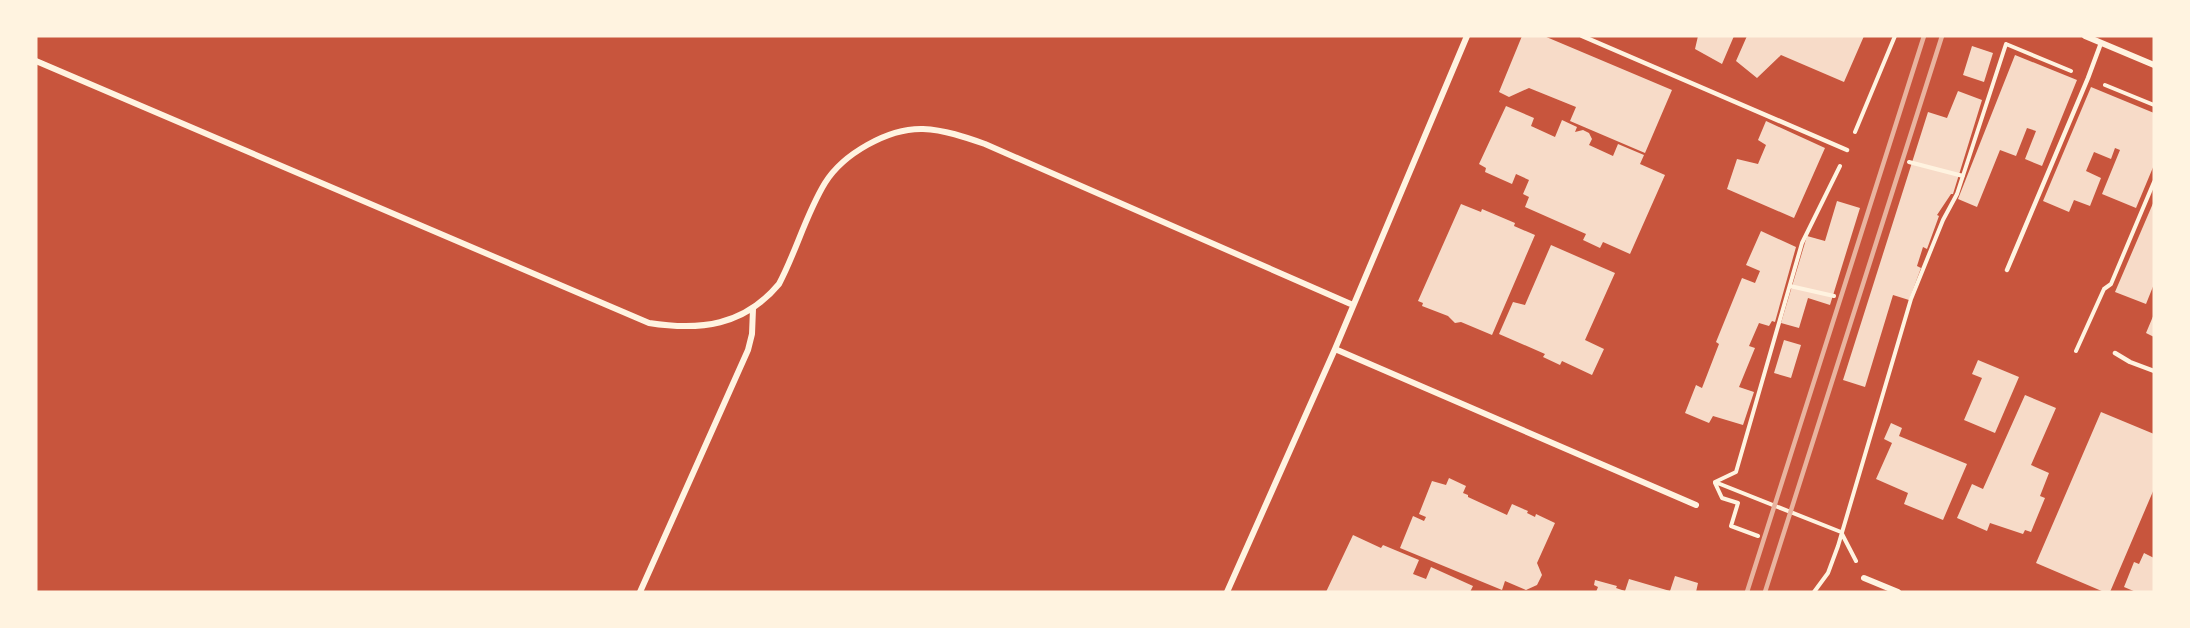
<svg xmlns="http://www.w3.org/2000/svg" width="2190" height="628" viewBox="0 0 2190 628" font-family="'Space Grotesk',sans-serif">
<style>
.building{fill:#f7dbc8}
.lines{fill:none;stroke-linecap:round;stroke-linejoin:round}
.path{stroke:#fff3e0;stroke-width:4}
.service{stroke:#fff3e0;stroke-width:4.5}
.minor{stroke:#fff3e0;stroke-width:6}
.rail{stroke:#e9b49f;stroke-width:4.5}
</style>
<rect width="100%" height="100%" fill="#c8553d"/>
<path class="building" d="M1522,36H1544L1672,90L1645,153L1570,121L1576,107L1529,88L1509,97L1499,92Z
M1698,36H1734L1722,64L1695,49Z
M1747,36H1864L1844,82L1781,55L1757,78L1736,61Z
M1972,46L1993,53L1984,82L1963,75Z
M2015,55L2077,80L2042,166L2025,159L2036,131L2027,128L2016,156L2000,150L1977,207L1958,199Z
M2091,87L2154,113V165L2136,208L2102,194L2120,150L2115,148L2111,159L2094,152L2086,171L2101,178L2090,206L2074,200L2069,212L2043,201Z
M1958,91L1982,100L1953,194H1951L1937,215L1939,216L1927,249L1923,247L1917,266L1921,268L1909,300L1893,295L1865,387L1843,380L1928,112L1947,118Z
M1506,106L1534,118L1531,126L1555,137L1562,120L1577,127L1575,132L1583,130L1589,133L1592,139L1589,145L1613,156L1618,144L1644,155L1640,164L1665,175L1630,254L1603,242L1600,248L1583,240L1586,234L1525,207L1529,197L1523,194L1529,180L1516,174L1512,184L1485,172L1486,168L1479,164Z
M1766,121L1825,148L1794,218L1727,189L1737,159L1758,164L1766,145L1758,140Z
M1837,201L1860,208L1830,305L1808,298L1799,328L1781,323L1807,236L1825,241Z
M2154,201V284L2146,304L2115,292Z
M1461,204L1481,212L1482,209L1515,223L1514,226L1535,235L1492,335L1461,322L1455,323L1448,316L1422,306L1423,303L1418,301Z
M1761,231L1796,247L1775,322L1772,321L1769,326L1759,323L1749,346L1755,348L1739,387L1754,392L1743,425L1713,416L1709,423L1685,413L1696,385L1702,388L1719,344L1716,342L1742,278L1755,283L1760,271L1746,265Z
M1551,245L1615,273L1585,340L1604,349L1592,375L1562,361L1560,365L1543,357L1545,354L1499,334L1513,302L1525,305Z
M2154,314V337L2146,333Z
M1784,340L1801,345L1791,378L1774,373Z
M1978,360L2019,377L1995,433L1964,420L1982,378L1972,374Z
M2025,395L2056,408L2031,465L2049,473L2040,496L2045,498L2031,532L2025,530L2023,534L1990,523L1987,531L1957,518L1972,484L1983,489Z
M2101,412L2154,434V489L2110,592H2104L2036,563Z
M1891,423L1902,428L1899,436L1967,464L1943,520L1904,504L1908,493L1876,479L1892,443L1884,439Z
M1449,478L1466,486L1463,493L1468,495V497L1507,515L1512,504L1528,511L1527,513L1535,517L1536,514L1555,523L1537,563L1542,575L1537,585L1526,590L1505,581L1502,590L1400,548L1413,516L1424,521L1426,517L1419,514L1432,481L1446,485Z
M1353,535L1381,548L1383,545L1419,560L1413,574L1426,579L1431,567L1473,586L1470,592H1326Z
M2144,553L2154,558V592H2136L2124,587L2134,562L2139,564Z
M1675,576L1698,583L1696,592H1596L1598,587L1594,585L1595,580L1617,586L1616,588L1625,591L1629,579L1670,591Z"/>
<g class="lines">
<path class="path" d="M2105,85L2154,105
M1855,132L1895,36
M1909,162L1963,176
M1790,286L1834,296
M2076,351L2104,289L2111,284L2154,182
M1715,482L1736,472L1802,243L1840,166
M1715,482L1841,532L1856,561
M1715,483L1722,498L1738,503L1731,526L1758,536
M1814,592L1828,573L1838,546L1911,299L1943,220L1957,194L2006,44L2071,71"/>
<path class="service" d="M1582,36L1847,150
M2007,270L2088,78L2101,43
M2115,353L2130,362L2154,371"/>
<path class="minor" d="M2085,36L2154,65
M36,61L649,323C700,331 744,326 779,284C796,252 806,214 825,183C843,154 888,128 923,129C945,130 965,137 985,144L1353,305
M1335,349L1696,505
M1864,578L1898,592
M640,592L748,350L752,334L753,309
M1227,592L1335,349L1467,36"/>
<path class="rail" d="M1747,592L1924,36
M1765,592L1942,36"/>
</g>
<rect width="2190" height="628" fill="none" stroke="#fff3e0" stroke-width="75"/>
</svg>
